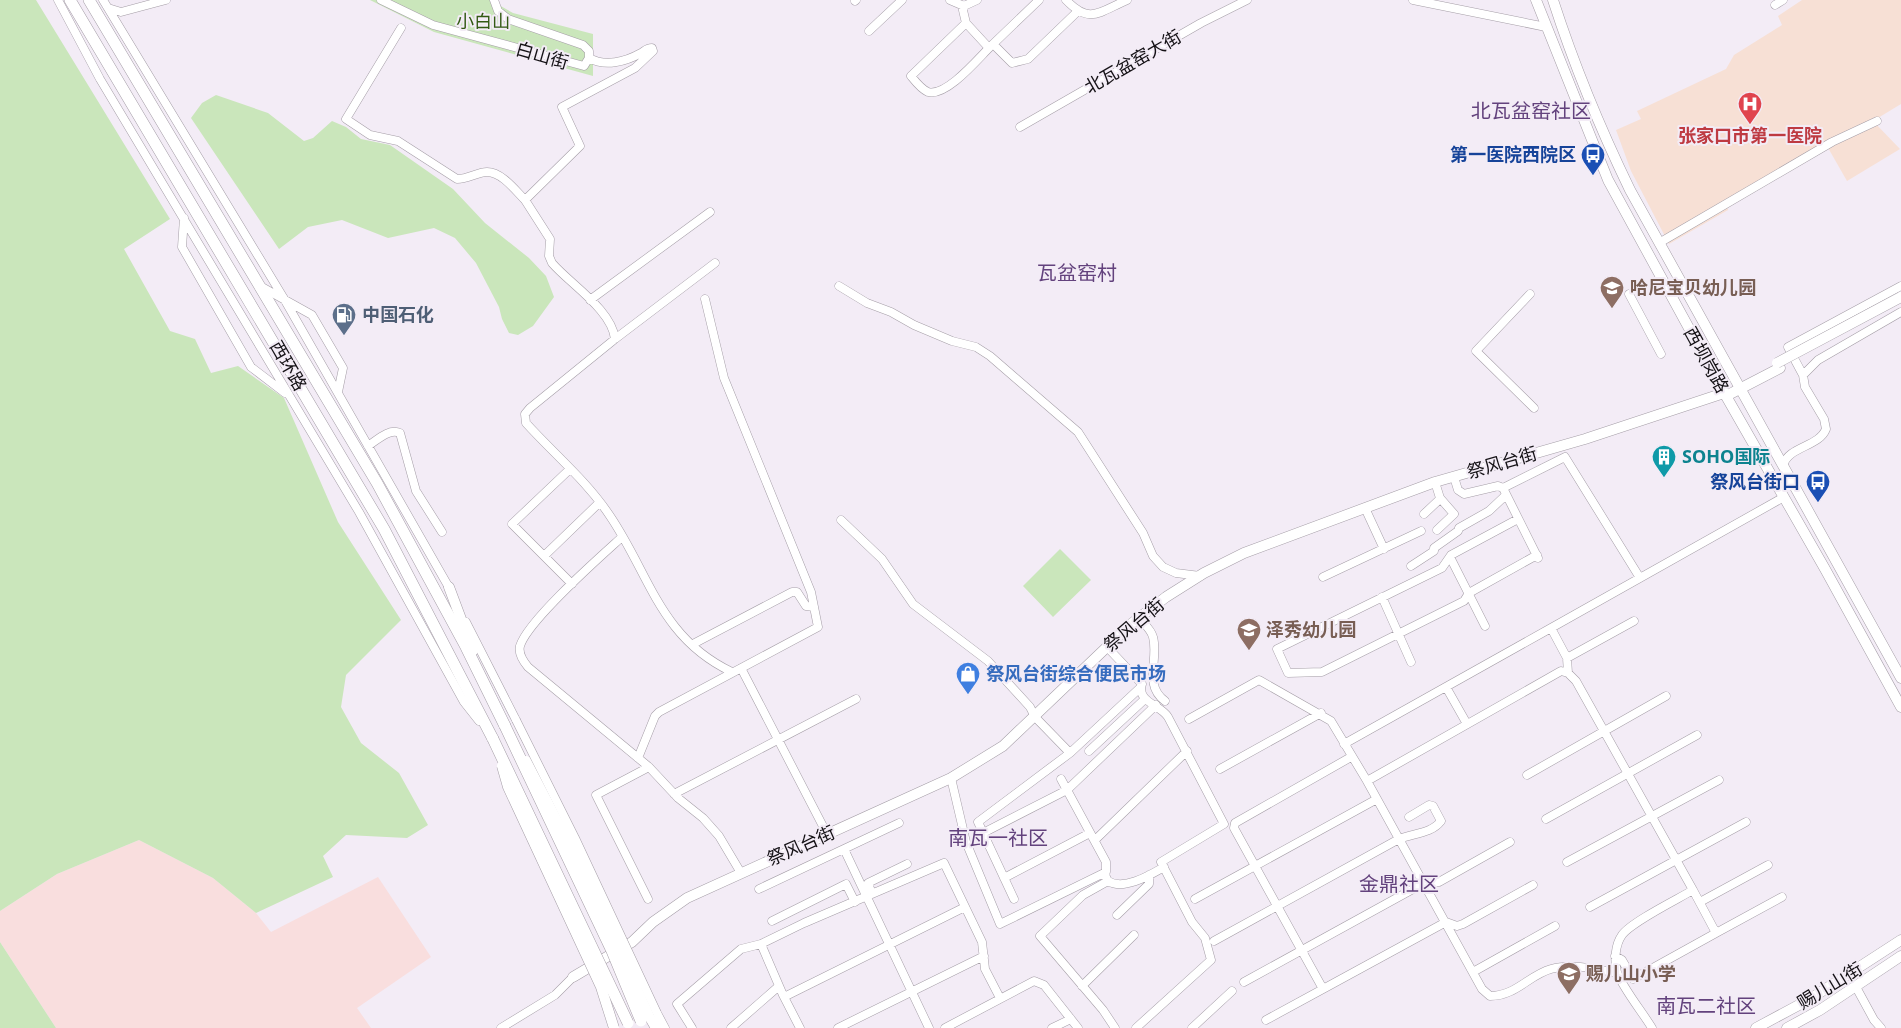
<svg xmlns="http://www.w3.org/2000/svg" width="1901" height="1028" viewBox="0 0 1901 1028" font-family="'Noto Sans','Noto Sans SC',sans-serif">
<style>
.industrial{fill:#f9dede}
.medical{fill:#f7e0d5}
.green{fill:#cae6bb}
.lines{fill:none;stroke-linecap:round;stroke-linejoin:round}
.minor-casing{stroke:#a59ea7;stroke-width:9}
.major-casing{stroke:#a59ea7;stroke-width:11}
.highway-casing{stroke:#a59ea7;stroke-width:12}
.minor{stroke:#fff;stroke-width:8}
.major{stroke:#fff;stroke-width:10}
.highway{stroke:#fff;stroke-width:11}
.minor-bridge-casing{stroke:#a59ea7;stroke-width:9;stroke-linecap:butt}
.major-bridge-casing{stroke:#a59ea7;stroke-width:11;stroke-linecap:butt}
.highway-bridge-casing{stroke:#a59ea7;stroke-width:12;stroke-linecap:butt}
.minor-bridge{stroke:#fff;stroke-width:8}
.major-bridge{stroke:#fff;stroke-width:10}
.highway-bridge{stroke:#fff;stroke-width:11}
.labels{text-anchor:middle;stroke-width:4;stroke-linejoin:round;paint-order:stroke}
.park-label{font-size:18px;fill:#325a13;stroke:#f3ecf6}
.street-label{font-size:18px;fill:#141115;stroke:#f3ecf6}
.health-label{font-size:18px;font-weight:bold;fill:#be3a42;stroke:#f3ecf6}
.transit-label{font-size:18px;font-weight:bold;fill:#164399;stroke:#f3ecf6;text-anchor:end}
.education-label{font-size:18px;font-weight:bold;fill:#785e54;stroke:#f3ecf6;text-anchor:start}
.service-label{font-size:18px;font-weight:bold;fill:#4e5e75;stroke:#f3ecf6;text-anchor:start}
.culture-label{font-size:18px;font-weight:bold;fill:#0d838f;stroke:#f3ecf6;text-anchor:start}
.shop-label{font-size:18px;font-weight:bold;fill:#366cbe;stroke:#f3ecf6;text-anchor:start}
.quarter-label{font-size:20px;fill:#63427d;stroke:#f3ecf6}
</style>
<rect width="100%" height="100%" fill="#f3ecf6"/>
<path class="industrial" d="M139,840L213,878L256,913L271,932L378,877L431,957L357,1008L371,1028H56L0,942V911L57,874Z"/>
<path class="medical" d="M1802,0H1901V104L1873,121L1900,149L1847,181L1827,146L1727,205L1728,210L1669,244L1631,171L1616,130L1641,119L1637,111L1726,69L1734,55L1782,25L1778,16Z"/>
<path class="green" d="M0,0H36L170,219L124,249L170,331L195,339L211,373L238,366L284,398L338,522L401,620L346,675L341,707L361,743L399,773L428,825L407,838L346,835L323,856L333,877L256,913L213,878L139,840L57,874L0,911Z
M370,0H490L513,13L593,34V76L434,32Z
M216,95L268,113L304,141L313,138L332,121L346,127L361,139L390,145L453,189L485,223L529,258L546,276L554,297L533,326L518,335L509,333L502,319L499,307L476,263L455,238L434,228L388,238L342,220L308,227L279,249L191,118L202,103Z
M1060,549L1091,580L1053,617L1023,586Z
M0,942L56,1028H0Z"/>
<g class="lines">
<defs>
<path id="minor" d="M58,0L100,79L359,512L464,702L479,721
M103,0L283,297L451,591
M381,0L433,25L584,66L589,58V51L583,45L508,19L498,11L494,0
M950,0L964,6L977,0
M1066,0C1090,25 1099,12 1127,0
M1413,0L1546,27
M855,1L856,0
M1775,5L1783,0
M962,6L966,23L989,48C977,60 946,97 928,92C921,89 915,81 911,76L966,23
M108,8L121,12L166,0
M401,28L346,119L370,135L398,141L457,179C468,179 478,172 487,172C502,172 516,191 525,200
M869,31L902,0
M993,44L1012,63L1028,59L1078,11
M991,46L1039,0
M589,58C605,67 625,62 641,53C645,51 646,48 652,48L653,51L635,68L562,107L580,146L525,200L550,239L549,256L552,263C570,284 612,310 615,339
M1020,127L1201,23L1247,0
M184,218L182,247L251,367L285,393
M1659,243L1832,142L1877,121
M715,263L615,339L530,408L525,414L526,423C554,454 587,481 610,516C650,575 660,638 732,672
M260,286L312,315L343,368L338,392
M839,286L867,303L891,312L914,325L952,341L976,347L990,356L1078,432L1143,533L1153,556L1163,567L1176,573L1200,576
M1530,294L1476,351L1534,408
M1629,294L1661,354
M590,300L710,212
M1803,375L1788,347L1901,286
M368,446C377,440 389,428 400,433L416,491L442,532
M1783,465C1789,446 1819,447 1826,429L1824,419L1805,387L1803,375L1818,360L1901,312
M570,469L512,524L572,584
M1454,477L1458,490L1464,494L1498,486L1503,488L1538,558
M1435,482L1440,498L1454,514L1437,530
M1503,488L1565,457L1640,578
M1365,508L1384,549
M1424,514L1440,499
M1518,519L1451,555L1442,568L1277,649L1288,673L1322,672L1464,601L1469,593L1537,555
M841,520L882,559L913,604L988,661L1030,707L1035,717L1070,753L978,822L1014,899
M622,537C600,557 528,620 520,646C518,654 523,661 528,667L649,767L678,798L703,818L719,836L741,873
M544,556L600,502
M1450,557L1485,626
M1411,566L1434,551V548L1458,531L1459,528L1489,511L1506,495
M1323,577L1421,531
M1382,597L1411,662
M1139,618C1144,624 1151,629 1153,637C1159,659 1143,685 1165,701
M466,622L516,720
M1551,628L1784,497
M693,644L792,592H797L806,606L814,607
M1107,647L1142,684C1136,702 1161,705 1168,717C1187,753 1206,789 1224,824L1161,862L1192,922L1205,938L1211,960L1136,1028
M1567,658L1634,621
M741,668L827,834
M1446,687L1467,724
M1189,719L1259,680L1331,721L1367,781
M1344,744L1551,628L1567,658L1568,673
M1089,751L1145,699
M1070,753L1141,687
M1351,757L1235,823L1234,828L1323,989L1446,922L1457,926L1463,924L1533,885
M638,758L655,716L659,712L818,627L811,592L724,378L705,299
M1220,769L1321,713
M1527,775L1666,696
M951,778L966,842L1000,924L1106,872V862L1061,779
M674,794L856,699
M1546,819L1697,735
M983,833L1067,790L1156,705
M1095,840L1187,751
M844,849L929,1028
M1567,862L1719,780
M1104,873L1108,881L1083,895L1040,936L1103,1010L1115,1028
M1004,878L1090,833
M1108,881C1124,891 1150,875 1164,867
M759,889L899,823
M1693,890L1716,933L1782,897
M872,894L868,883L907,864
M648,899L596,795L649,767
M1195,899L1377,799
M1700,902L1768,865
M1590,907L1746,822
M1117,915L1149,884V875
M772,921L846,884L855,902
M1214,941L1399,839C1413,833 1431,834 1441,821L1433,806L1429,805L1409,817
M761,944L783,995L800,1028
M1615,956L1622,960L1633,979L1716,933
M1473,972L1555,926
M1617,973C1596,969 1572,963 1551,969C1529,975 1516,996 1490,996L1482,989L1367,781L1561,671L1568,673L1576,681L1693,890C1678,899 1631,922 1622,935C1615,945 1614,961 1617,972C1622,987 1643,1013 1652,1028
M1244,982L1424,883L1439,882L1510,842
M1082,986L1134,935
M1856,987L1874,1020L1881,1028
M784,997L965,907
M657,1013L665,1028
M1266,1020L1323,989
M501,1028L555,995L573,977
M692,1028L677,1004L741,949L761,944L804,923L944,863L982,942L985,969L1000,998
M731,1028L779,986
M838,1028L984,956
M945,1028L1034,981L1044,985L1078,1028
M1052,1028L1071,1019
M1192,1028L1232,991"/>
<path id="major" d="M1536,0L1608,180L1726,396L1825,569L1901,707
M1553,0C1574,65 1600,128 1630,190L1901,678
M1726,396L1780,368
M449,587L473,651
M573,977L632,942L653,922L687,898L951,778L1003,746L1131,624L1166,597L1204,573L1244,553L1435,482L1585,439L1724,393
M649,1016L656,1028
M1756,1028L1810,999L1901,940
M1787,1028L1820,1010L1901,956"/>
<path id="highway" d="M70,0L384,529L493,739
M89,0L377,483L466,647L505,726"/>
</defs>
<use href="#minor" class="minor-casing"/>
<use href="#major" class="major-casing"/>
<use href="#highway" class="highway-casing"/>
<use href="#minor" class="minor"/>
<use href="#major" class="major"/>
<use href="#highway" class="highway"/>
<defs>
<path id="minor-bridge" d="M516,720L575,838L657,1013"/>
<path id="major-bridge" d="M1777,363L1901,297
M526,761L579,863L649,1016
M502,766L508,787L601,987L614,1028"/>
<path id="highway-bridge" d="M505,726L612,951L641,1021
M493,739L628,1023"/>
</defs>
<use href="#minor-bridge" class="minor-bridge-casing"/>
<use href="#major-bridge" class="major-bridge-casing"/>
<use href="#highway-bridge" class="highway-bridge-casing"/>
<use href="#minor-bridge" class="minor-bridge"/>
<use href="#major-bridge" class="major-bridge"/>
<use href="#highway-bridge" class="highway-bridge"/>
</g>
<defs>
<symbol id="hospital-pin" viewBox="-11 -11 22 30"><path d="M0 17L-7.5 6A9.5 9.5 0 1 1 7.5 6Z" fill="#e0444e" stroke="#f3ecf6"/><path d="M-5-5h3v3.5h4V-5h3V5h-3V1.5h-4V5h-3Z" fill="#fff"/></symbol>
<symbol id="bus-pin" viewBox="-11 -11 22 30"><path d="M0 17L-7.5 6A9.5 9.5 0 1 1 7.5 6Z" fill="#1a4fb4" stroke="#f3ecf6"/><path d="M-5-6H5V4H4V6H2V4H-2V6H-4V4H-5ZM-3.5-4V0h7V-4ZM-3.5 1.2v1.5H-2V1.2ZM2 1.2v1.5H3.5V1.2Z" fill="#fff"/></symbol>
<symbol id="school-pin" viewBox="-11 -11 22 30"><path d="M0 17L-7.5 6A9.5 9.5 0 1 1 7.5 6Z" fill="#8d6e63" stroke="#f3ecf6"/><path d="M0-5L7-2L0 1L-7-2ZM-4 1L0 2.5L4 1V4Q0 6-4 4Z" fill="#fff"/></symbol>
<symbol id="fuel-pin" viewBox="-11 -11 22 30"><path d="M0 17L-7.5 6A9.5 9.5 0 1 1 7.5 6Z" fill="#5c6f8a" stroke="#f3ecf6"/><path d="M-5.5-6h7V0h2V4h1.3V-2.5L3-4.5l.8-.8L6-3V5H2.5V1h-1V6h-7ZM-4.2-4.7v3.2H.2V-4.7Z" fill="#fff"/></symbol>
<symbol id="building-pin" viewBox="-11 -11 22 30"><path d="M0 17L-7.5 6A9.5 9.5 0 1 1 7.5 6Z" fill="#0f9aa8" stroke="#f3ecf6"/><path d="M-4-6H4V6H1V3H-1V6H-4ZM-2.5-4.3h1.7v1.8h-1.7ZM.8-4.3h1.7v1.8H.8ZM-2.5-1h1.7V.8h-1.7ZM.8-1h1.7V.8H.8Z" fill="#fff"/></symbol>
<symbol id="shop-pin" viewBox="-11 -11 22 30"><path d="M0 17L-7.5 6A9.5 9.5 0 1 1 7.5 6Z" fill="#3f7fe0" stroke="#f3ecf6"/><path d="M-5-2.5h2.3a2.7 3.5 0 0 1 5.4 0H5L5.5 6h-11ZM-1.5-2.5h3a1.5 2.3 0 0 0-3 0Z" fill="#fff"/></symbol>
</defs>
<g fill-rule="evenodd">
<use href="#hospital-pin" x="1736" y="90" width="28" height="38"/>
<use href="#bus-pin" x="1579" y="141" width="28" height="38"/>
<use href="#school-pin" x="1598" y="274" width="28" height="38"/>
<use href="#fuel-pin" x="330" y="301" width="28" height="38"/>
<use href="#building-pin" x="1650" y="443" width="28" height="38"/>
<use href="#bus-pin" x="1804" y="468" width="28" height="38"/>
<use href="#school-pin" x="1235" y="616" width="28" height="38"/>
<use href="#shop-pin" x="954" y="660" width="28" height="38"/>
<use href="#school-pin" x="1555" y="960" width="28" height="38"/>
</g>
<g class="labels">
<g class="park-label">
<text x="483" y="28">小白山</text>
</g>
<g class="street-label">
<text transform="translate(542 56) rotate(16)" y="6">白山街</text>
<text transform="translate(1133 62) rotate(-30)" y="6">北瓦盆窑大街</text>
<text transform="translate(1706 360) rotate(61)" y="6">西坝岗路</text>
<text transform="translate(288 366) rotate(60)" y="6">西环路</text>
<text transform="translate(1502 463) rotate(-16)" y="6">祭风台街</text>
<text transform="translate(1134 625) rotate(-40)" y="6">祭风台街</text>
<text transform="translate(801 846) rotate(-24)" y="6">祭风台街</text>
<text transform="translate(1830 986) rotate(-31)" y="6">赐儿山街</text>
</g>
<g class="health-label">
<text x="1750" y="142">张家口市第一医院</text>
</g>
<g class="transit-label">
<text x="1576" y="161">第一医院西院区</text>
<text x="1800" y="488">祭风台街口</text>
</g>
<g class="education-label">
<text x="1630" y="294">哈尼宝贝幼儿园</text>
<text x="1266" y="636">泽秀幼儿园</text>
<text x="1586" y="980">赐儿山小学</text>
</g>
<g class="service-label">
<text x="362" y="321">中国石化</text>
</g>
<g class="culture-label">
<text x="1682" y="463">SOHO国际</text>
</g>
<g class="shop-label">
<text x="986" y="680">祭风台街综合便民市场</text>
</g>
<g class="quarter-label">
<text x="1531" y="118">北瓦盆窑社区</text>
<text x="1077" y="280">瓦盆窑村</text>
<text x="998" y="845">南瓦一社区</text>
<text x="1399" y="891">金鼎社区</text>
<text x="1706" y="1013">南瓦二社区</text>
</g>
</g>
</svg>
